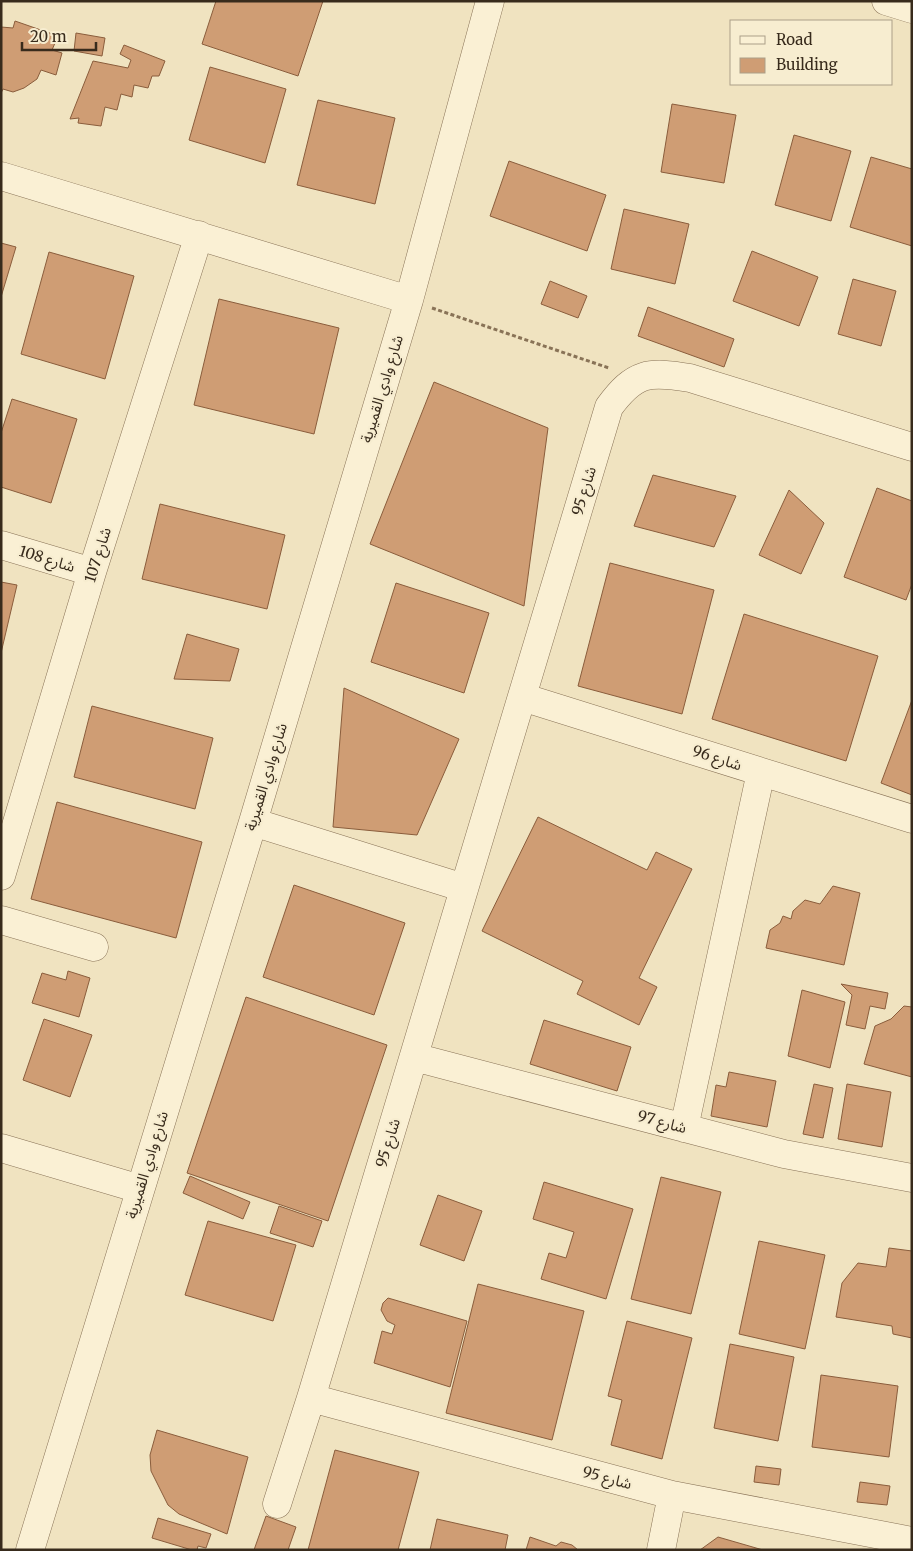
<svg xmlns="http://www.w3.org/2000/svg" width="913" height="1551" viewBox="0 0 913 1551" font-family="Merriweather,'Noto Sans Arabic',serif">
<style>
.building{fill:#cf9d74;stroke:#8a5d3c}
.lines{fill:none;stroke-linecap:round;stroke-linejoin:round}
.minor-casing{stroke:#897357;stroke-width:29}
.path{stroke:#897357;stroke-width:3;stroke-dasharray:4 2.5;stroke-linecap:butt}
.minor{stroke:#faf0d4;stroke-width:28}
.labels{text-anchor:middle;stroke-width:4.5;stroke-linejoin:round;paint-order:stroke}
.street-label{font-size:15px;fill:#382b1c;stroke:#f7edd0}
</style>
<rect width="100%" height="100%" fill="#f0e3c0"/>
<path class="building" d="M216,1H323L298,76L202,44Z
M15,21L58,36L52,50L62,53L56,75L41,70L37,79L24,88L13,92L3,89L1,93V27L13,28Z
M76,33L105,38L102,56L74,51Z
M124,45L165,61L159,76H152L148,88L134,85L132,97L121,94L117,110L105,107L101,126L78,123L79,118L70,119L93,61L128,68L131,60L120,54Z
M210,67L286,89L265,163L189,140Z
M318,100L395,118L375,204L297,185Z
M672,104L736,115L724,183L661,172Z
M794,135L851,151L831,221L775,205Z
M871,157L912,169V246L850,227Z
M509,161L606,195L587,251L490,216Z
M624,209L689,224L675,284L611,269Z
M1,243L16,247L1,297Z
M752,251L818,277L799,326L733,301Z
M49,252L134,276L105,379L21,354Z
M853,279L896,291L881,346L838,334Z
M550,281L587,296L578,318L541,304Z
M219,299L339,328L314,434L194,405Z
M648,307L734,339L724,367L638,336Z
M434,382L548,428L524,606L370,544Z
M12,399L77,419L51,503L1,487V433Z
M653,475L736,496L714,547L634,526Z
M877,488L912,501V584L906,600L844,577Z
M789,490L824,523L801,574L759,555Z
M160,504L285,535L267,609L142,579Z
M610,563L714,590L682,714L578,686Z
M1,582L17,585L1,653Z
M396,583L489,613L464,693L371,662Z
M744,614L878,656L846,761L712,719Z
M187,634L239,649L230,681L174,679Z
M344,688L459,739L417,835L333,827Z
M912,700V795L881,783Z
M92,706L213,738L195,809L74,777Z
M57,802L202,842L176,938L31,899Z
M538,817L647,870L656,852L692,869L639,978L657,987L639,1025L577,994L583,981L482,931Z
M294,885L405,923L374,1015L263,977Z
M833,886L860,893L844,965L766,948L770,930L780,923L783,916L791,919L793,911L805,900L820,904Z
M68,971L90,978L79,1017L32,1003L42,973L66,980Z
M841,984L888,993L885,1009L870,1006L865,1029L846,1025L852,995Z
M802,990L845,1002L830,1068L788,1056Z
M246,997L387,1045L328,1221L187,1173Z
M904,1006L912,1007V1077L864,1064L875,1026L891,1019Z
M44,1019L92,1035L70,1097L23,1080Z
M544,1020L631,1047L617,1091L530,1064Z
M729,1072L776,1081L767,1127L711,1116L716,1085L726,1087Z
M814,1084L833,1088L823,1138L803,1134Z
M847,1084L891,1092L882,1147L838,1139Z
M190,1176L250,1202L243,1219L183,1193Z
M661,1177L721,1192L691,1314L631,1299Z
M544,1182L633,1209L606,1299L541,1279L549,1253L566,1258L574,1232L533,1219Z
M438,1195L482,1211L464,1261L420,1245Z
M279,1206L322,1221L313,1247L270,1233Z
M208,1221L296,1245L273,1321L185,1295Z
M759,1241L825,1255L805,1349L739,1334Z
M889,1248L912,1251V1338L893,1334L892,1326L836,1317L842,1283L858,1263L886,1267Z
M478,1284L584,1311L552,1440L446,1413Z
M388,1298L467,1321L450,1387L374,1363L382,1331L392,1334L395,1325L387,1321L381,1310L383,1303Z
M627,1321L692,1338L662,1459L611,1445L622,1400L608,1396Z
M730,1344L794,1357L778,1441L714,1428Z
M821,1375L898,1386L889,1457L812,1447Z
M157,1430L248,1457L227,1534L179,1514L168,1505L151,1471L150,1455Z
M335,1450L419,1472L398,1550H308Z
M756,1466L781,1469L779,1485L754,1482Z
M860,1482L890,1486L887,1505L857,1502Z
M266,1516L296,1527L288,1550H254Z
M158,1518L211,1534L206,1548L198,1546L197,1550H192L152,1538Z
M437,1519L508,1535L505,1550H430Z
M530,1537L556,1546L561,1542L572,1545L578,1550H526Z
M718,1537L763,1550H700Z"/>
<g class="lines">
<defs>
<path id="minor" d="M886,1L912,9
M1,176L409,300
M1,545L92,572
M522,697L912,819
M253,822L464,888
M1,876L92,572L199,235
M1,920L94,947
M414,1057L784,1154L912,1178
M684,1128L761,772
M1,1148L140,1189
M311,1398L672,1495L912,1541
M277,1504L311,1398L609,407C635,372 648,371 690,378L912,447
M30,1550L253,822L409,300L490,1
M661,1550L672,1495"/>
</defs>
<use href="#minor" class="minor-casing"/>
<path class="path" d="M432,308L609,368"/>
<use href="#minor" class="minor"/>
</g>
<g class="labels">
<g class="street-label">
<text transform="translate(382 389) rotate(-73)" y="5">شارع وادي القميرية</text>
<text transform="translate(584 491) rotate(-73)" y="5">شارع 95</text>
<text transform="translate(98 555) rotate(-73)" y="5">شارع 107</text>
<text transform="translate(47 559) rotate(17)" y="5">شارع 108</text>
<text transform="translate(717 758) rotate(18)" y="5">شارع 96</text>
<text transform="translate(266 777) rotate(-73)" y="5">شارع وادي القميرية</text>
<text transform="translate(662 1122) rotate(15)" y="5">شارع 97</text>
<text transform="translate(388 1143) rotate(-73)" y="5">شارع 95</text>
<text transform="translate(147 1165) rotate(-73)" y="5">شارع وادي القميرية</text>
<text transform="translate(607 1478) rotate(15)" y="5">شارع 95</text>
</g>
</g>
<rect width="913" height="1551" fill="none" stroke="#382b1c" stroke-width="5"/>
<rect x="730" y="20" width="162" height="65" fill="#f7edd0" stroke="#ab9f88"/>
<rect x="740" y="36" width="25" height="8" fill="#faf0d4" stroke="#ab9f88"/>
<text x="776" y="45" font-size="15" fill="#382b1c">Road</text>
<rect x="740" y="58" width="25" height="15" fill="#cf9d74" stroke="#ab9f88"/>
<text x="776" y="70" font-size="15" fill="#382b1c">Building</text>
<path d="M22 42v8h74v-8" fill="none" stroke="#382b1c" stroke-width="2.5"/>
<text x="30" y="42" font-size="15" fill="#382b1c" stroke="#f7edd0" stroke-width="4" paint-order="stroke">20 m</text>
</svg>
